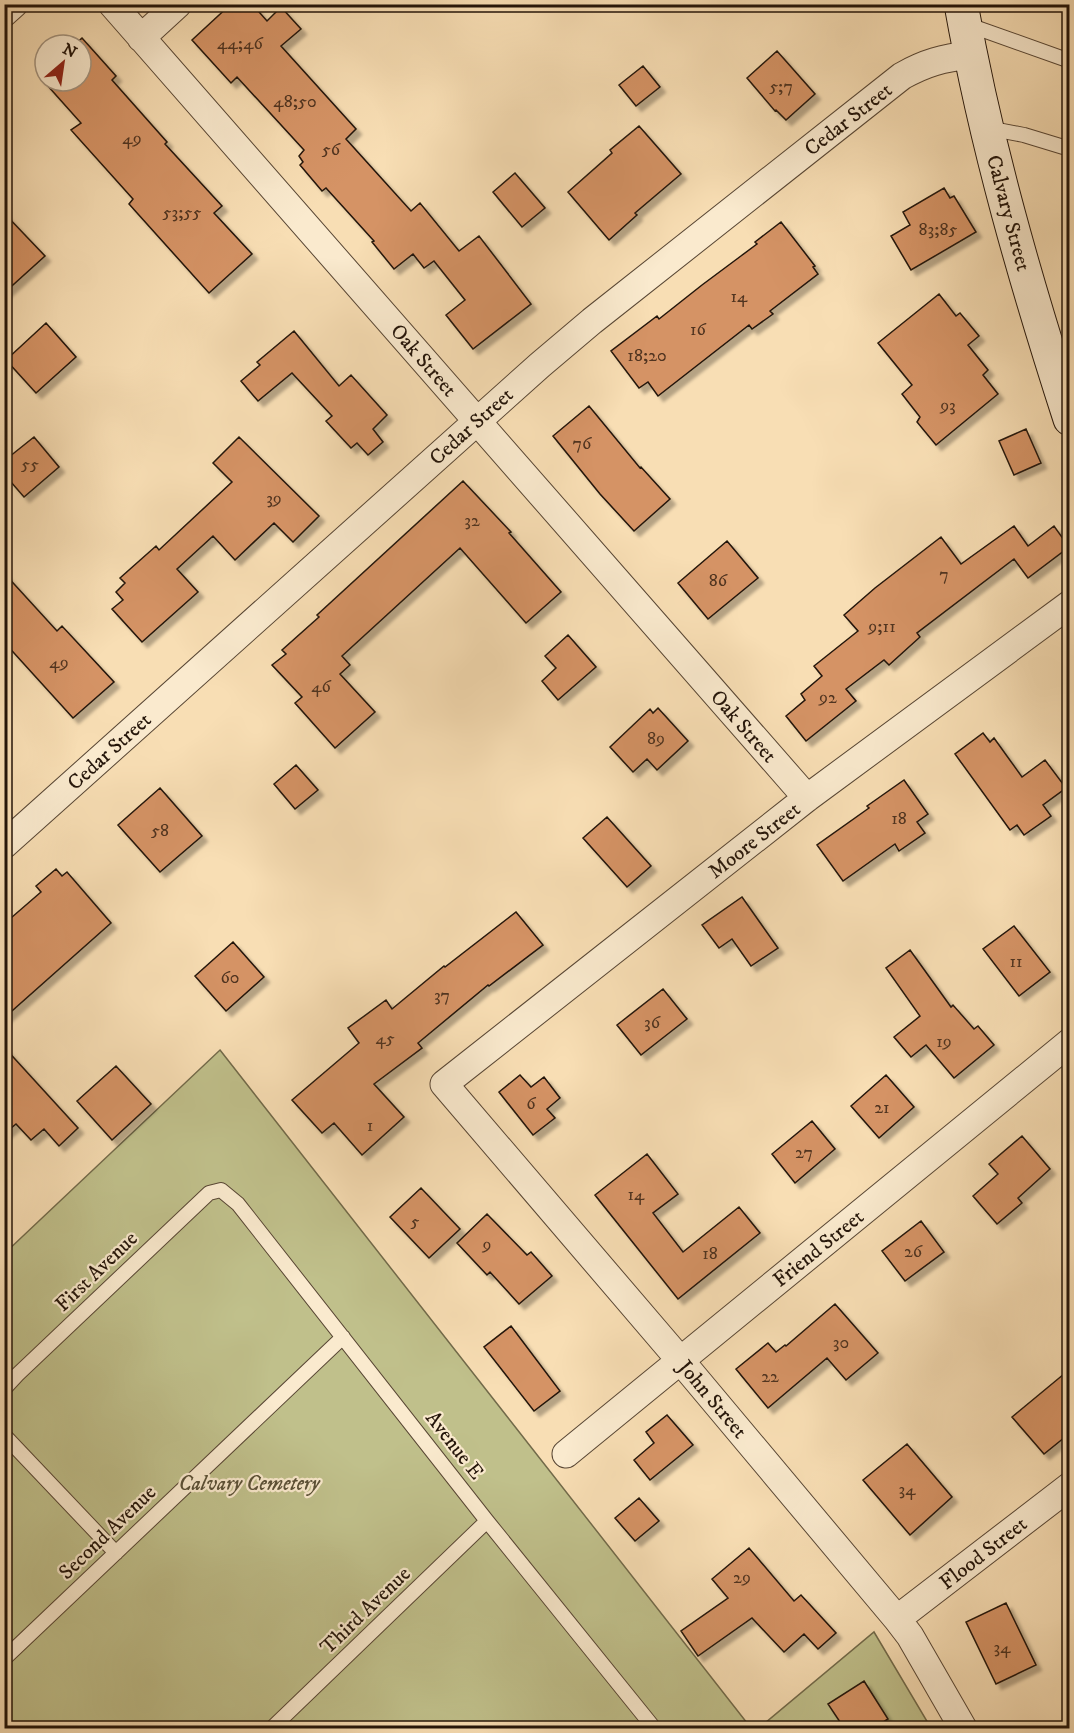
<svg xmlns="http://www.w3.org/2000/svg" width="1074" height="1733" viewBox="0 0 1074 1733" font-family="'IM FELL DW Pica',serif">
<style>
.green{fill:#c0c08b;stroke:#726a4a;stroke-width:1.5}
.building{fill:#d59365;stroke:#231409;stroke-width:1.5;filter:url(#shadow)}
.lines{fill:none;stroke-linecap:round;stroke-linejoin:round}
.lane-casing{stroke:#584634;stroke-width:16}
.street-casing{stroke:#584634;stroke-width:29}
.secondary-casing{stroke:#231409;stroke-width:35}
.lane{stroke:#faeace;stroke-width:14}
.street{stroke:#faeace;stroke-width:27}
.secondary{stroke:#faeace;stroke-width:33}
.labels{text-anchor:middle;stroke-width:4.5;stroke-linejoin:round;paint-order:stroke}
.number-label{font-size:18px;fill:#503420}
.street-label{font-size:21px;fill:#231409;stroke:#faeace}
.park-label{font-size:21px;font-style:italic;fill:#5a5036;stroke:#faeace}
</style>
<defs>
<filter id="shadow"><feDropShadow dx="5.5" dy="5.5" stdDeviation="1.5" flood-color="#0004"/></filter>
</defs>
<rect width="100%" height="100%" fill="#f8deb4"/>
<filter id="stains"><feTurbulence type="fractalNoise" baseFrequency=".00333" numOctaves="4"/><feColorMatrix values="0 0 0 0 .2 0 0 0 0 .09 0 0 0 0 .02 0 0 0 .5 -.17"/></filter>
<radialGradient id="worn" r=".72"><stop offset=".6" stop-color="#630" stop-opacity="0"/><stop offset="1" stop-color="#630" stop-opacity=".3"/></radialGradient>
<path class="green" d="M220,1050L751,1728H5V1253Z
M874,1632L931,1728H759Z"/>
<path class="building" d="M231,4H252L267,21L281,7L301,29L281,46L356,129L346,139L411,211L420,203L459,251L479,236L531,304L473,349L446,315L465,300L434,261L424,268L413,254L394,269L372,242L374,241L326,188L322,191L300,165L303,162L299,156L304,150L237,77L231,83L192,40Z
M82,38L116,76L112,80L167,142L165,144L222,206L214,213L252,254L209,293L129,204L133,199L71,130L81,123L39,76L45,71V81H81V45H74Z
M777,51L815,94L786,120L776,110L775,111L747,78Z
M643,66L660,87L636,106L619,85Z
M639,126L681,174L635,213L637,215L609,240L568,192L612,153L610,150Z
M515,173L545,208L522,227L493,192Z
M944,188L950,198L954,196L976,232L911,270L891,236L910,225L903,212Z
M4,213L45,256L4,293Z
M781,222L815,266L813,267L818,274L770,311L773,314L752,329L749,325L658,396L648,382L639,388L611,351L657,316L659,319L702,285L757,244L755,242Z
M939,294L956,316L960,313L979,336L968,345L988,370L983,375L998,394L936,445L917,422L920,417L902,394L912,385L878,343Z
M46,323L76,357L36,393L6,360Z
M294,331L339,386L351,375L387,415L373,429L383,442L368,455L357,443L351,448L326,421L332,416L292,373L258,401L241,381L260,365L257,362Z
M589,406L640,468L641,467L670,499L634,531L600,494L553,436Z
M1026,429L1041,463L1014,475L999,441Z
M34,437L59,467L24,497L4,474V461Z
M239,437L319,516L293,542L274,523L235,560L213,536L177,569L198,592L142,642L112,609L123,600L116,592L125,583L120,578L156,546L159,550L232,482L213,463Z
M463,481L511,532L509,533L561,592L526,623L460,548L342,656L350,665L340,674L375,712L335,748L295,703L302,697L272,665L286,654L282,650L319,617L317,615Z
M1014,526L1028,546L1054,526L1069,547L1028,578L1014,559L917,633L920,637L889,665L884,660L846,689L856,701L806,741L786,716L805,700L801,694L822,676L814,666L858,631L844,615L875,588L941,537L961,564Z
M727,541L758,578L708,619L678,583Z
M4,573L57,631L62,626L114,682L73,718L4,642Z
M568,635L596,667L558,700L542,681L556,668L545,656Z
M658,708L688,741L657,770L647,759L633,772L610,747L650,709L653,713Z
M983,733L990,742L994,738L1022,777L1045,760L1066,788L1043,805L1051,816L1024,835L1017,825L1010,830L955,754Z
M296,765L318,790L295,809L274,784Z
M904,780L928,814L917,822L925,833L899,851L895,844L843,881L817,845L869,808L867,806Z
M160,788L202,836L160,872L118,825Z
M607,817L651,866L627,887L583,838Z
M56,869L62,876L67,872L111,923L4,1018V924L41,892L36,886Z
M742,897L778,948L751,966L732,939L719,948L702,925Z
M516,912L543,945L489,986L488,985L418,1043L422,1048L374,1084L404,1117L362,1155L334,1123L322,1133L292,1100L359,1043L348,1028L386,1000L392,1009L444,966L445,967Z
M1014,926L1050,972L1019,996L983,949Z
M233,942L264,977L226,1011L195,976Z
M910,950L951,1007L953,1005L974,1029L978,1026L994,1045L954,1078L926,1045L911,1057L894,1037L920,1016L886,968Z
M663,989L687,1019L641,1055L617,1025Z
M4,1047L78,1128L59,1146L44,1129L31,1140L16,1124L4,1134Z
M116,1066L151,1104L112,1140L77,1101Z
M520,1075L531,1087L544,1077L560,1098L547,1109L555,1118L533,1135L499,1092Z
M886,1075L914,1107L879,1138L851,1106Z
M812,1121L835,1149L795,1183L772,1154Z
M1022,1136L1050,1169L1018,1198L1022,1203L997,1224L973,1196L998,1174L989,1164Z
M647,1154L678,1194L653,1213L683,1252L739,1207L760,1233L678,1299L595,1195Z
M421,1188L460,1229L429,1258L390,1217Z
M487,1214L527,1255L531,1252L552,1276L519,1304L490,1272L487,1275L457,1243Z
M921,1221L944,1252L905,1281L882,1251Z
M835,1304L878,1353L846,1380L827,1358L768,1408L736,1369L768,1343L776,1352L785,1345L786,1346Z
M511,1326L560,1391L534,1411L484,1347Z
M1070,1369V1433L1044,1454L1012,1417Z
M667,1415L693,1445L650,1480L634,1460L654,1443L646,1432Z
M907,1444L952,1497L910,1535L863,1480Z
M639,1498L659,1521L635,1541L615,1518Z
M749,1548L794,1601L801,1595L836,1633L818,1649L804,1634L784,1652L752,1618L698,1656L681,1631L728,1598L712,1579Z
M1006,1603L1036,1665L996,1684L966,1622Z
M864,1681L888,1719L874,1728H844L828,1704Z"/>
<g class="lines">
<defs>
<path id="lane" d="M966,24L1070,61
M987,128L1024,135L1070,149
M4,1389L17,1375L209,1193L221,1190L238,1204L487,1521L654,1728
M4,1435L116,1553
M4,1659L343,1337
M272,1728L487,1521"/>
<path id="street" d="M112,4L807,798
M4,13L14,4
M141,38L178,4
M4,845L540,365L592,321L902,76C925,63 943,58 970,55
M566,1454L1070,1042
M897,1619L1070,1486
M963,1728L910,1636L897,1619L680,1360L444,1084L807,798L1070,604"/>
<path id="secondary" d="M961,4C986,145 1026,283 1070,419"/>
</defs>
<use href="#lane" class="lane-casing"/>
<use href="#street" class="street-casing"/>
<use href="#secondary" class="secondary-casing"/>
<use href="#lane" class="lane"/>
<use href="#street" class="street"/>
<use href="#secondary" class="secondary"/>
</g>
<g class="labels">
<g class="number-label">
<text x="240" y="49">44;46</text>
<text x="781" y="92">5;7</text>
<text x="295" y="107">48;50</text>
<text x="132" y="144">49</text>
<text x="331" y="155">56</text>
<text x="182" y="218">53;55</text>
<text x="938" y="235">83;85</text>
<text x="739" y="302">14</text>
<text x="698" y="335">16</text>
<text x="647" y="361">18;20</text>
<text x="948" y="411">93</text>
<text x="582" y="449">76</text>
<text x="30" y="470">55</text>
<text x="274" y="504">39</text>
<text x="472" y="526">32</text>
<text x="944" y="580">7</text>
<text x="718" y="586">86</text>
<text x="882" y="632">9;11</text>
<text x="59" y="668">49</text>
<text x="321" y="692">46</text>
<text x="828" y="703">92</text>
<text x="656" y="744">89</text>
<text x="899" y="824">18</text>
<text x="160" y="836">58</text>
<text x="1016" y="967">11</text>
<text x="230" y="983">60</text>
<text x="442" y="1001">37</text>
<text x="652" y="1028">36</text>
<text x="385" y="1044">45</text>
<text x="944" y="1047">19</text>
<text x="531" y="1109">6</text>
<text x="882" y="1113">21</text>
<text x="370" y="1131">1</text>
<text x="804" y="1158">27</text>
<text x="636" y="1200">14</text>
<text x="415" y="1227">5</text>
<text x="487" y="1250">9</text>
<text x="913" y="1257">26</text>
<text x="710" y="1259">18</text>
<text x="841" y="1348">30</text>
<text x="770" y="1382">22</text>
<text x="907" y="1495">34</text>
<text x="742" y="1583">29</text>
<text x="1002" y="1653">34</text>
</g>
<g class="street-label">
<text transform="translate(848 119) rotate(-38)" y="7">Cedar Street</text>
<text transform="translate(1009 213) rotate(75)" y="7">Calvary Street</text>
<text transform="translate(424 360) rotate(49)" y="7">Oak Street</text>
<text transform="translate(471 426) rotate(-42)" y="7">Cedar Street</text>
<text transform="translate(744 726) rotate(49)" y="7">Oak Street</text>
<text transform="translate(109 751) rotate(-42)" y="7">Cedar Street</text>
<text transform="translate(754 840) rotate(-38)" y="7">Moore Street</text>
<text transform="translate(818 1248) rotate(-39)" y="7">Friend Street</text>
<text transform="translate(96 1271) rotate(-44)" y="7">First Avenue</text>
<text transform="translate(713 1399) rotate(50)" y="7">John Street</text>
<text transform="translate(455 1445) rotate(52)" y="7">Avenue E</text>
<text transform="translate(107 1532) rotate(-44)" y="7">Second Avenue</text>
<text transform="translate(983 1553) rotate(-38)" y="7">Flood Street</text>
<text transform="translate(365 1610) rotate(-44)" y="7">Third Avenue</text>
</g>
<g class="park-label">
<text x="249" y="1490">Calvary Cemetery</text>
</g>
</g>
<rect width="1074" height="1733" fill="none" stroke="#f8deb4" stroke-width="24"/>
<rect x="6" y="6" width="1062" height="1721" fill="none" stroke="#231409" stroke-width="3"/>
<rect x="12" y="12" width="1050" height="1709" fill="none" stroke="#231409" stroke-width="1.5"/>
<g transform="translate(63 63) rotate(29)"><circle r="28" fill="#faeace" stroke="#a4947f" stroke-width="1.5"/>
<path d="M0-4.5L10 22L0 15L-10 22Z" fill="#8f2418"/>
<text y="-9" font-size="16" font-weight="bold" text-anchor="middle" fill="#231409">N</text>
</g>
<rect width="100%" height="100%" filter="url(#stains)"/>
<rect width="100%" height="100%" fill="url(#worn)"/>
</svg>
